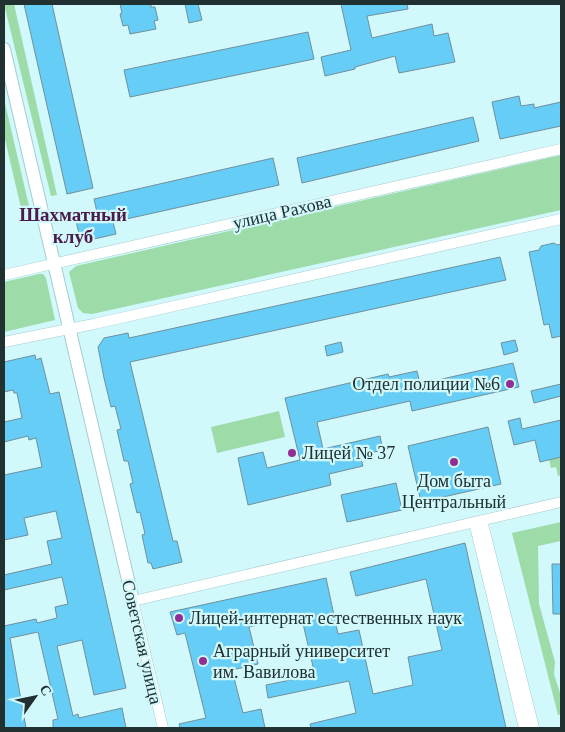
<svg xmlns="http://www.w3.org/2000/svg" width="565" height="732" viewBox="0 0 565 732" font-family="'Times New Roman',serif">
<style>
.green{fill:#9ddba9}
.building{fill:#66cef6;stroke:#708f9c}
.lines{fill:none;stroke-linecap:round;stroke-linejoin:round}
.minor-casing{stroke:#a6ccce;stroke-width:11}
.tertiary-casing{stroke:#a6ccce;stroke-width:14}
.minor{stroke:#fff;stroke-width:10}
.tertiary{stroke:#fff;stroke-width:12}
.poi-dot{fill:#912d93;stroke:#d1f8fa;stroke-width:2}
.labels{text-anchor:middle;stroke-width:4.5;stroke-linejoin:round;paint-order:stroke}
.street-label{font-size:18px;fill:#213031;stroke:#d1f8fa}
.poi-label{font-size:18px;fill:#213031;stroke:#d1f8fa;text-anchor:start}
.neighbourhood-label{font-size:19px;font-weight:bold;fill:#4b1b4b;stroke:#d1f8fa}
</style>
<rect width="100%" height="100%" fill="#d1f8fa"/>
<path class="green" d="M4,4H14L57,195L51,196Z
M4,99L29,206L21,208L4,135Z
M561,155V210L92,314L83,313L78,308L69,272L76,266Z
M39,274H43L46,278L55,320L4,332V282Z
M279,411L285,437L217,453L211,427Z
M561,457V475L558,476L556,467L551,468L549,459Z
M561,522V541L538,546L539,604L555,662L554,674L560,693L561,692V714L558,715L512,533Z"/>
<path class="building" d="M24,4H52L93,188L67,194Z
M120,4H151V7H155L158,20L154,21L156,29L130,34L128,25L123,26L120,14L122,13Z
M185,4H198L202,20L189,23Z
M341,4H407L408,9L367,16L372,38L432,24L434,36L448,33L455,62L399,73L395,56L355,67V69L325,76L321,57L351,50Z
M308,32L314,59L130,97L124,70Z
M519,96L521,106L534,104V108L561,102V126L500,139L492,102Z
M473,117L479,141L302,183L297,158Z
M273,158L279,185L113,222L116,234L81,242L75,217L97,212L94,199Z
M554,243L557,245L561,244V336L552,338L549,324L544,325L529,252L539,250L541,246Z
M500,257L506,280L130,362L173,541H177L182,562L153,569L151,563H148L142,535L145,534L140,512L137,513L130,484L133,483L128,461H124L117,430L121,429L115,406L111,407L104,378L98,347L104,338L128,333L129,338Z
M515,340L518,351L504,355L501,343Z
M341,342L343,352L327,356L325,346Z
M35,355L36,360L41,358L50,394L59,392L126,688L94,695L82,640L57,646L73,716L78,714L79,718L122,708L126,728H53V720L58,719L38,632L10,638L26,728H4V626L36,619L37,623L57,618L55,607L68,604L62,577L4,590V575L52,564L47,541L62,538L56,511L24,518L28,535L4,540V475L42,467L36,438L29,440L28,436L4,442V422L22,418L17,393H14L13,390L4,392V362Z
M513,363L519,387L412,411L410,401L317,422L323,449L380,436L383,450L360,455L363,466L329,474L331,485L248,505L238,458L263,452L267,468L300,460L285,398L388,374L389,377L417,371L420,384Z
M561,384V396L534,403L531,391Z
M520,418L522,429L561,420V457L540,462L535,440L514,445L508,421Z
M488,427L501,484L421,502L408,446Z
M396,483L402,510L347,522L341,495Z
M465,543L506,728H311L310,724L356,713L349,681L268,698L266,685L315,675L301,615L249,627L258,664L232,670L243,713L261,709L265,728H180L179,724L206,718L185,633L177,635L170,612L326,578L338,634L359,630L373,694L413,685L408,657L442,650L426,579L356,596L350,572Z
M552,564H561V614H553Z"/>
<g class="lines">
<defs>
<path id="minor" d="M4,275L561,149
M4,342L94,324L561,219
M482,520L534,728
M474,522L524,728
M163,728L133,601L561,502"/>
<path id="tertiary" d="M4,49L133,601"/>
</defs>
<use href="#minor" class="minor-casing"/>
<use href="#tertiary" class="tertiary-casing"/>
<use href="#minor" class="minor"/>
<use href="#tertiary" class="tertiary"/>
</g>
<g class="poi-dot">
<circle cx="510" cy="384" r="5"/>
<circle cx="292" cy="453" r="5"/>
<circle cx="454" cy="462" r="5"/>
<circle cx="179" cy="618" r="5"/>
<circle cx="203" cy="661" r="5"/>
</g>
<g class="labels">
<g class="street-label">
<text transform="translate(282 212) rotate(-13)" y="6">улица Рахова</text>
<text transform="translate(142 642) rotate(77)" y="6">Советская улица</text>
</g>
<g class="poi-label">
<text x="500" y="390" text-anchor="end">Отдел полиции №6</text>
<text x="302" y="459">Лицей № 37</text>
<text x="454" y="487" text-anchor="middle">Дом быта<tspan x="454" dy="21">Центральный</tspan></text>
<text x="189" y="624">Лицей-интернат естественных наук</text>
<text x="213" y="657">Аграрный университет<tspan x="213" dy="21">им. Вавилова</tspan></text>
</g>
<g class="neighbourhood-label">
<text x="73" y="221">Шахматный<tspan x="73" dy="22">клуб</tspan></text>
</g>
</g>
<rect width="565" height="732" fill="none" stroke="#213031" stroke-width="10"/>
<g transform="translate(35 697) rotate(57)" stroke="#d1f8fa" stroke-width="4" paint-order="stroke">
<path d="M0-4L9 19L0 12L-9 19Z" fill="#213031"/>
<text y="-8" font-size="14" font-weight="bold" text-anchor="middle" fill="#213031">С</text>
</g>
</svg>
